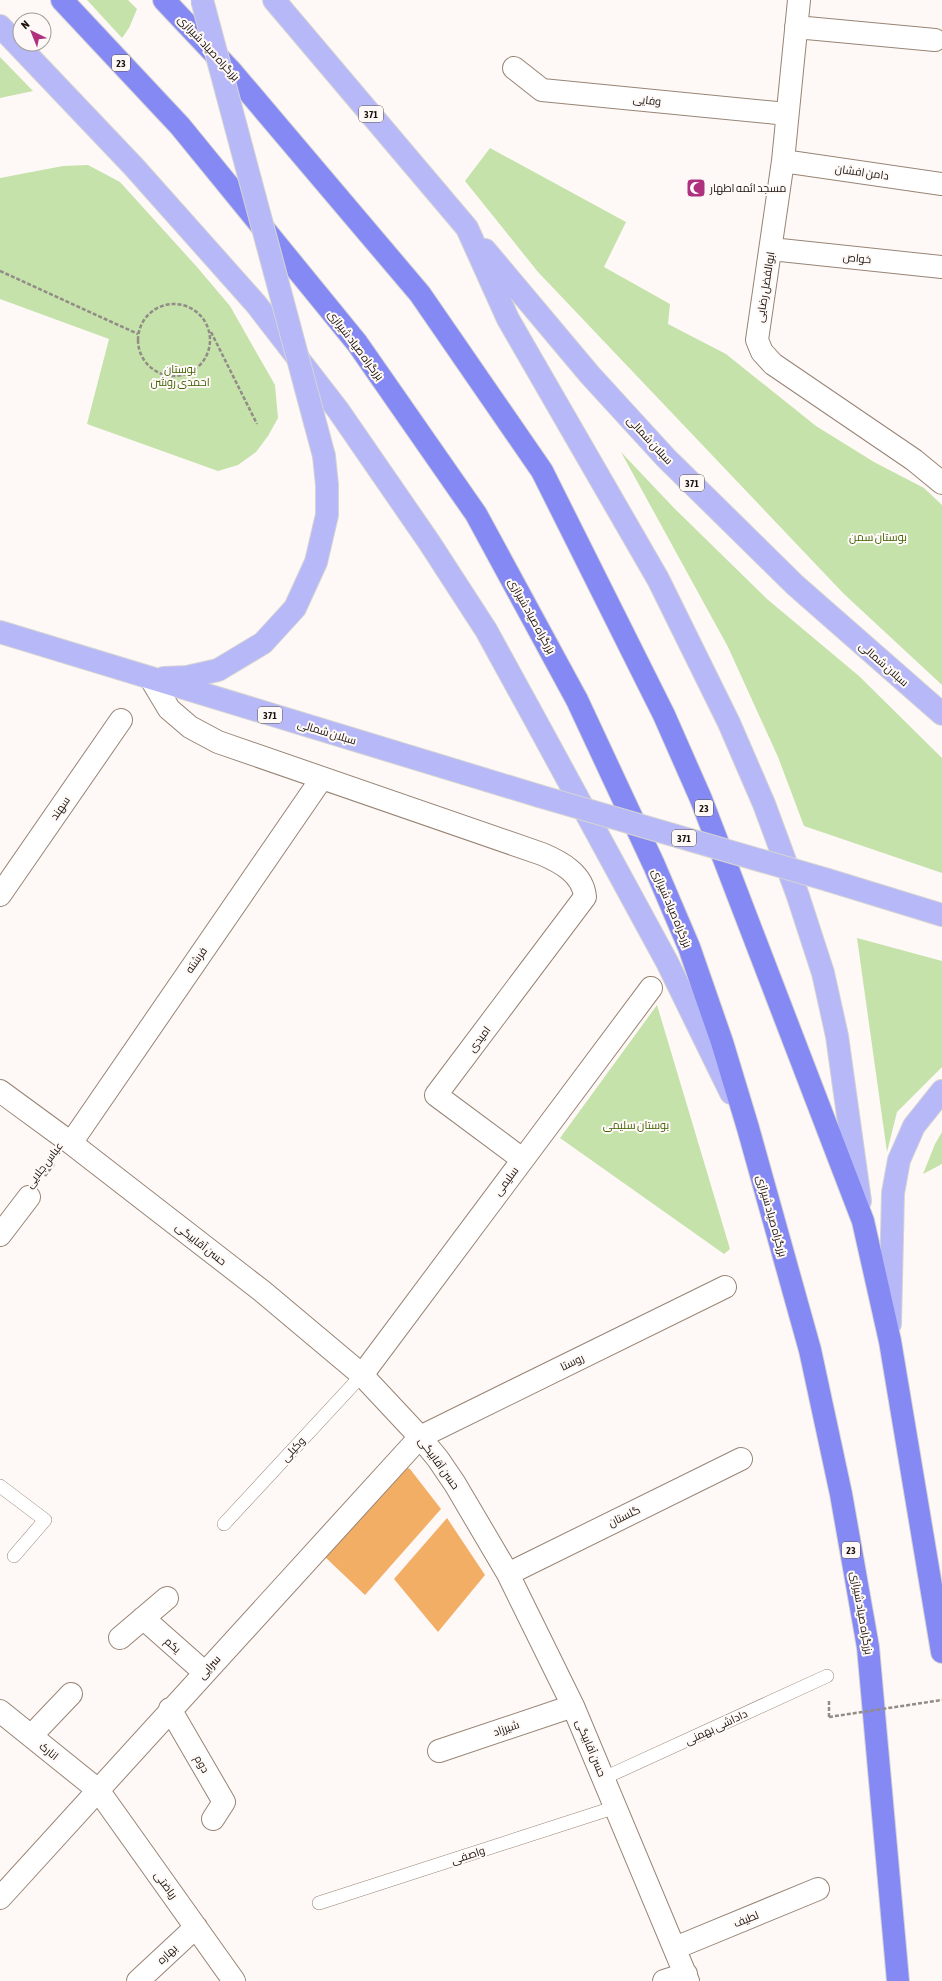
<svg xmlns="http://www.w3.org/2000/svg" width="942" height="1981" viewBox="0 0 942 1981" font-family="'Asap Condensed',Cairo,sans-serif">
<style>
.green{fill:#c5e2aa}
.building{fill:#f3ae66}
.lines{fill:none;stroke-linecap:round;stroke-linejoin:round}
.lane-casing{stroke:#988475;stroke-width:14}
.street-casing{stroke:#988475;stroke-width:24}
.primary-casing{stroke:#d5d4d3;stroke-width:24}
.highway-casing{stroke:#d5d4d3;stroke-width:24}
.path{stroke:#928b87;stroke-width:2.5;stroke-dasharray:4 2;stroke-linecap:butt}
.lane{stroke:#fff;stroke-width:13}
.street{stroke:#fff;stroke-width:22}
.primary{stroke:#b6b8f8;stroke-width:22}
.highway{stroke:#8589f4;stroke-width:22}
.primary-bridge-casing{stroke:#d5d4d3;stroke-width:24;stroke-linecap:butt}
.path-bridge{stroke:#928b87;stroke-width:2.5;stroke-dasharray:4 2;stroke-linecap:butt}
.primary-bridge{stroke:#b6b8f8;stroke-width:22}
.labels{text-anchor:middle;stroke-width:4;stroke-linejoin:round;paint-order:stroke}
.shield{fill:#fef9f6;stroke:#5d5652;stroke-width:1}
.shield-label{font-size:10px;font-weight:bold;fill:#18100b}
.street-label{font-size:11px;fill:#18100b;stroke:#fef9f6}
.poi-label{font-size:11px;fill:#18100b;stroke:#fef9f6;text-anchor:start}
.park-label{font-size:11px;fill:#3e6202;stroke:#fef9f6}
</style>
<rect width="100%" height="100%" fill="#fef9f6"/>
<path class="green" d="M87,0H128L137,9L129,28L122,38Z
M0,57L33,91L0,98Z
M490,148L626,222L604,267L670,304L668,324L726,354L816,426L874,462L924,488L942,505V685L844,594L538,272L465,181Z
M88,165L120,182L197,267L230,306L275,385L278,418L268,436L256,452L238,465L218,471L87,424L109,339L0,299V178L63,166Z
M621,452L674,508L767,599L859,676L942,758V873L804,826L778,757L728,647Z
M857,938L942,961V1067L897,1112L887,1152Z
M657,1005L730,1249L724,1254L560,1138Z
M942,1132V1164L923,1174L935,1144Z"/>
<path class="building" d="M404,1466L410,1469L441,1509L365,1595L324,1556Z
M447,1518L485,1575L438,1632L394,1579Z"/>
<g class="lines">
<defs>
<path id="lane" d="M0,1486L45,1520L14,1556
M224,1524L362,1375
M604,1778L827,1676
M319,1903L616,1807"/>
<path id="street" d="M799,0L783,161L757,340L762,352L773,364L914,460L942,483
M796,27L935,40
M514,68L542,90L787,114
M783,161L942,184
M771,249L942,267
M151,679L169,709L190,727L218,742L542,854C561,862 583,874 585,897L436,1095L522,1159
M0,895L121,720
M0,1091L71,1143L262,1291L362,1375L420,1437L438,1459L455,1484L508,1574L573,1706L688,1981
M71,1143L322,778
M0,1235L29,1197
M362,1375L651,988
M508,1574L741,1459
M143,1618L204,1672
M120,1638L167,1598
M170,1709L224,1802L213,1819
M0,1711L98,1790L234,1981
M31,1736L71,1694
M439,1751L573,1706
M0,1898L420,1437L725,1287
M675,1948L818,1889
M138,1981L196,1927
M664,1981L686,1974"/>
<path id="primary" d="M274,0L467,228L508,319L658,579L729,723L764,804L798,896L823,973L837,1036L860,1201
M0,26L134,167L256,304L338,410L429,542L486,630L537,723L667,962L731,1093
M485,250L590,375L666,458L795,585L942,714
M0,632L539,796
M164,678L187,677L218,670L263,643L295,608L316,562L327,515V485L324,456
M828,880L942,915
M890,1324L893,1193L899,1160L914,1126L942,1091"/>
<path id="highway" d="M62,0L180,126L357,343L476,514L577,700L654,865L689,947L722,1042L748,1128L810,1350L841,1494L868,1647L898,1981
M164,0L231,71L420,294L542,471L664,715L701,799L863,1221L890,1341L942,1652"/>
</defs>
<use href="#lane" class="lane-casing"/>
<use href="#street" class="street-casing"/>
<use href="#primary" class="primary-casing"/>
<use href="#highway" class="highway-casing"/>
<path class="path" d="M0,271L138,334
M138 340a36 36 0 1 1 72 0a36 36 0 1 1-72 0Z
M211,332L257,424
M45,1176L54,1164
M829,1701V1717"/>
<use href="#lane" class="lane"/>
<use href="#street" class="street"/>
<use href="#primary" class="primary"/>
<use href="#highway" class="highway"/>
<defs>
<path id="primary-bridge" d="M202,0L324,456
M539,796L828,880"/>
</defs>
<use href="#primary-bridge" class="primary-bridge-casing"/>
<path class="path-bridge" d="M829,1717L942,1700"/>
<use href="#primary-bridge" class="primary-bridge"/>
</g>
<defs>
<symbol id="mosque-square" viewBox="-11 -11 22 22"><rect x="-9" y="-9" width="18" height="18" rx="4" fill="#af307f" stroke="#fef9f6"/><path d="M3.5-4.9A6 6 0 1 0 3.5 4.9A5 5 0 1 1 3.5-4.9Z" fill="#fff"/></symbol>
</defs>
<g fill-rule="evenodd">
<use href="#mosque-square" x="685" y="177" width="22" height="22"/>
</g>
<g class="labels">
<g class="shield">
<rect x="112" y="55" width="18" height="16" rx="3"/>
<rect x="359" y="106" width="24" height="16" rx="3"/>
<rect x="680" y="475" width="24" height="16" rx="3"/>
<rect x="258" y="707" width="24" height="16" rx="3"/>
<rect x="695" y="800" width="18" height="16" rx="3"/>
<rect x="672" y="830" width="24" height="16" rx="3"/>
<rect x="842" y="1542" width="18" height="16" rx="3"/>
</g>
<g class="shield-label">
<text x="121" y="67">23</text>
<text x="371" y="118">371</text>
<text x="692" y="487">371</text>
<text x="270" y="719">371</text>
<text x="704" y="812">23</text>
<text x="684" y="842">371</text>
<text x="851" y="1554">23</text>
</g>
<g class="street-label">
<text transform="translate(209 48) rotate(47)" y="4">بزرگراه صیاد شیرازی</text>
<text transform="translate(647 100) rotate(6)" y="4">وفایی</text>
<text transform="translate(862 172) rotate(8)" y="4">دامن افشان</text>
<text transform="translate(857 258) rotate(6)" y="4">خواص</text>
<text transform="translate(765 287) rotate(-81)" y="4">ابوالفضل رضایی</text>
<text transform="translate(356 345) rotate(53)" y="4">بزرگراه صیاد شیرازی</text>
<text transform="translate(650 440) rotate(47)" y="4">سبلان شمالی</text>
<text transform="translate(532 616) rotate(61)" y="4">بزرگراه صیاد شیرازی</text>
<text transform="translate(884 664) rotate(41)" y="4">سبلان شمالی</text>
<text transform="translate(327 732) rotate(17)" y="4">سبلان شمالی</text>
<text transform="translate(60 808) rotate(-55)" y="4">سهند</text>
<text transform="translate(672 908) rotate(67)" y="4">بزرگراه صیاد شیرازی</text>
<text transform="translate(196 960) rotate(-55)" y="4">فرشته</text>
<text transform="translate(479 1039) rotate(-53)" y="4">امیدی</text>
<text transform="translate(44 1165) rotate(-53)" y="4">عباس جلایی</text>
<text transform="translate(506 1181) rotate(-53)" y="4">سلیمی</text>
<text transform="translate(772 1216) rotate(74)" y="4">بزرگراه صیاد شیرازی</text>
<text transform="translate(201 1244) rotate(38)" y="4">حسن آقابیگی</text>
<text transform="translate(572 1362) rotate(-26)" y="4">روستا</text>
<text transform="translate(293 1449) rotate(-47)" y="4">وکیلی</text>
<text transform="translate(439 1463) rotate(54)" y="4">حسن آقابیگی</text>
<text transform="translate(624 1516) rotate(-26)" y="4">گلستان</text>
<text transform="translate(862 1613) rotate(80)" y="4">بزرگراه صیاد شیرازی</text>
<text transform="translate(173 1645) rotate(42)" y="4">یکم</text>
<text transform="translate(209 1667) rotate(-48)" y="4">سرایی</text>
<text transform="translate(716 1727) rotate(-25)" y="4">داداشی بهمنی</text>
<text transform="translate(506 1728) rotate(-19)" y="4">شیرزاد</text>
<text transform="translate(591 1748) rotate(67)" y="4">حسن آقابیگی</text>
<text transform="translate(49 1751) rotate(39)" y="4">انارک</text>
<text transform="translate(202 1764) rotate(60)" y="4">دوم</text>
<text transform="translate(468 1855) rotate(-18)" y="4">واصفی</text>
<text transform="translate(166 1885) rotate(54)" y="4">ریاضتی</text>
<text transform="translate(746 1919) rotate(-22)" y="4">لطیف</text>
<text transform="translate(167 1954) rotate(-43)" y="4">بهاره</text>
</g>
<g class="poi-label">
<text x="710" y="192">مسجد ائمه اطهار</text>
</g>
<g class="park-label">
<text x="180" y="373">بوستان<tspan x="180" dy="13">احمدی روشن</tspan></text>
<text x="878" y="541">بوستان سمن</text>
<text x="636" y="1129">بوستان سلیمی</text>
</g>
</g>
<g transform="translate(32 32) rotate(317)"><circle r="19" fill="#fef9f6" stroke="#a29c98"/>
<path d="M0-3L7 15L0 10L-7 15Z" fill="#af307f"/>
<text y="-6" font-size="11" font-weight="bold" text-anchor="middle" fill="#18100b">N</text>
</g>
</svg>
